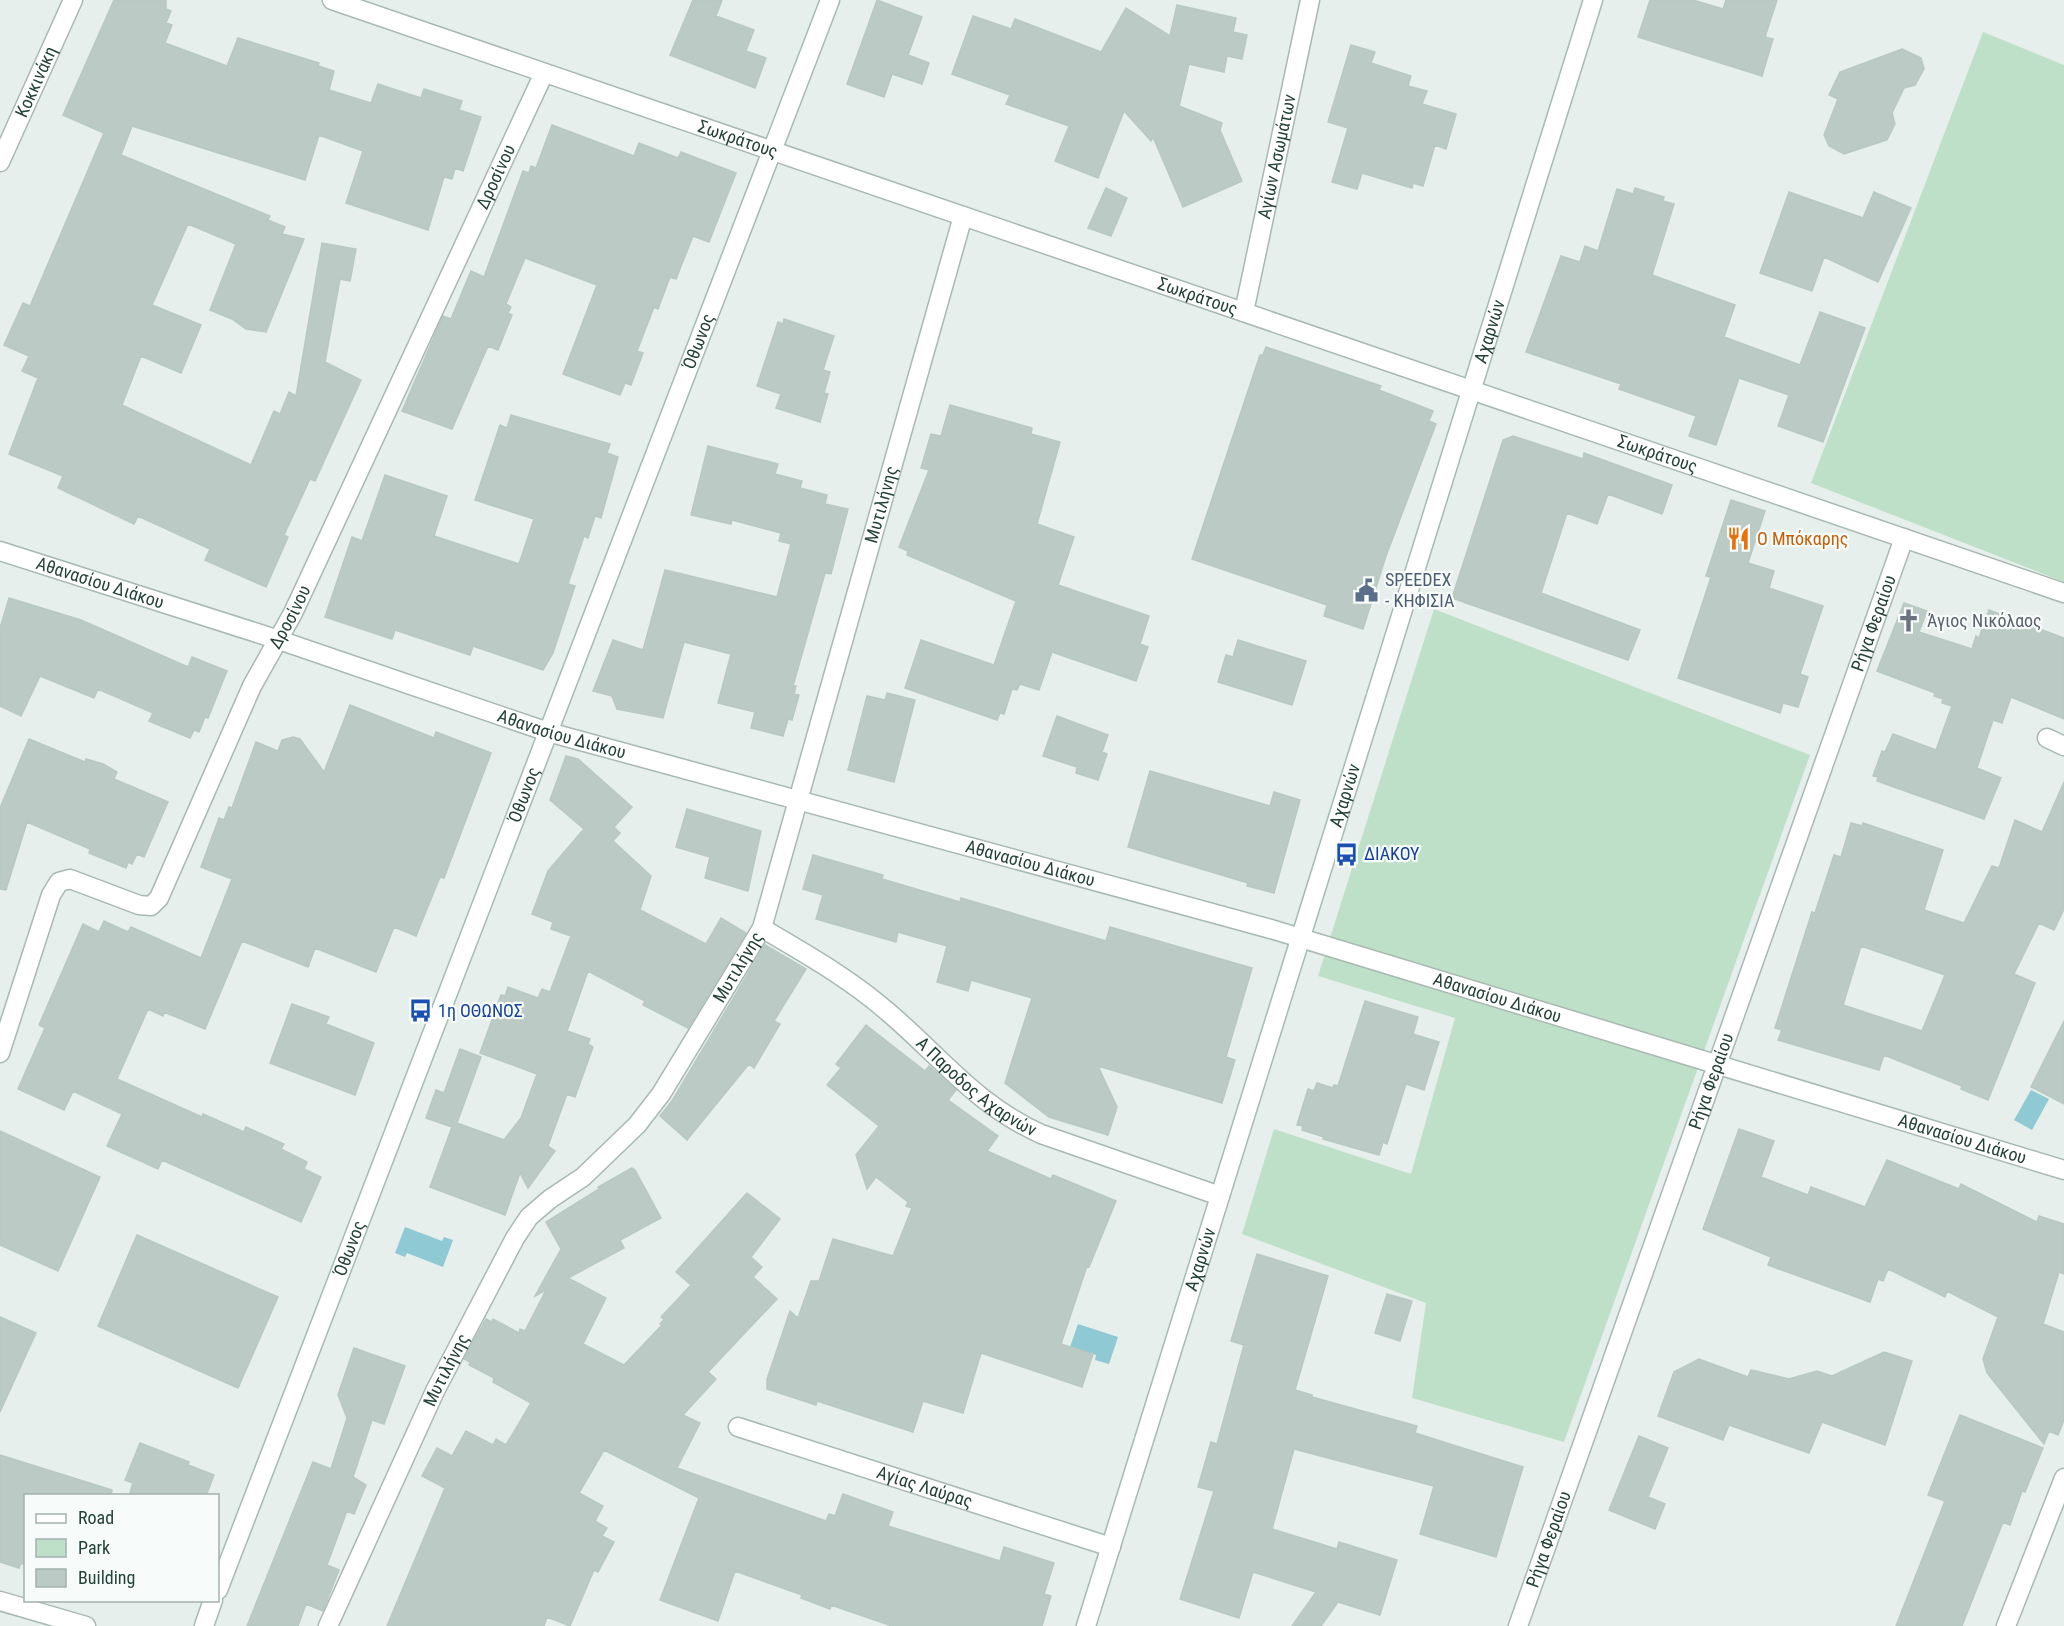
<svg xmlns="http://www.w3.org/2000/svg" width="2064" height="1626" viewBox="0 0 2064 1626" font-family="'Roboto Condensed',sans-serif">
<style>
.green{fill:#bfe0c8}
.water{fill:#8ec9d4}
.building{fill:#bbcac4;stroke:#b8c9c2;stroke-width:1.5;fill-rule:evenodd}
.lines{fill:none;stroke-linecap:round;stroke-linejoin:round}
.street-casing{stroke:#a8b8b2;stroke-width:21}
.secondary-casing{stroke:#a4bbb3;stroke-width:21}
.street{stroke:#fff;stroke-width:18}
.secondary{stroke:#fff;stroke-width:18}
.labels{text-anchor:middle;stroke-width:4.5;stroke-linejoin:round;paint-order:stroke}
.street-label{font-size:18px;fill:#24423a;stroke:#f7fbf9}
.food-label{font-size:18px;fill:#c56008;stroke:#f7fbf9;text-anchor:start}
.service-label{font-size:18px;fill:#4e5e75;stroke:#f7fbf9;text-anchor:start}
.worship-label{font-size:18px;fill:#5b616d;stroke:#f7fbf9;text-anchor:start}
.transit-label{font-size:18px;fill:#164399;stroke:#f7fbf9;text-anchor:start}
</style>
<rect width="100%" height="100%" fill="#e6efeb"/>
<path class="green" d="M1983,32L2064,65V582L1811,483Z
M1434,609L1810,755L1564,1442L1412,1398L1426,1303L1242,1234L1274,1129L1411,1174L1455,1018L1318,976Z"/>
<path class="water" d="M2031,1090L2049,1099L2032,1130L2014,1120Z
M405,1227L442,1241L444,1237L453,1240L443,1267L407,1253L405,1257L395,1253Z
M1078,1324L1118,1337L1109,1364L1095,1360L1096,1355L1070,1347Z"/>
<path class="building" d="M114,0H166V9L171,11L166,23L172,25L165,43L227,66L238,38L319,63L318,66L334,71L329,90L371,103L378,84L421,98L424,89L462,101L459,110L481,117L463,171L455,168L452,179L444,177L428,230L346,203L363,151L319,135L305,180L132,126L121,155L270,216L268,220L285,227L282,234L304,239L266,332L246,329L232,319L210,310L236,244L188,224L152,305L201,325L181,373L141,356L122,405L251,465L274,411L280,414L289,392L296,396L322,243L356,249L350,281L340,279L325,362L361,380L315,481L310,479L284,535L288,537L266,587L205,560L210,549L138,516L134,524L58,488L63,476L9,454L38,378L22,371L29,356L4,345L23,303L30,306L104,133L63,115Z
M693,0H722L716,16L754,30L746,51L766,58L755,88L670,55Z
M877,0L922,17L908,55L929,63L922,84L892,74L884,97L847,84Z
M1650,0H1693L1723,9L1726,0H1777L1765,37L1773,39L1762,76L1638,37Z
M1177,5L1236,18L1233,32L1247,35L1242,59L1227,56L1224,72L1189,64L1179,106L1222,123L1220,130L1242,181L1183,207L1153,137L1151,141L1124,111L1098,178L1055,161L1069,126L1006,104L1010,95L952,74L973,16L1011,29L1015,19L1101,52L1126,8L1170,36Z
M1351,45L1375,52L1371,63L1411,76L1408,86L1427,91L1422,104L1456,114L1446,149L1435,145L1423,186L1413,183L1412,188L1362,173L1357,189L1332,182L1348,128L1328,122Z
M1902,49L1921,58L1924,69L1915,85L1904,88L1892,113L1895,124L1887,140L1844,154L1829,146L1824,135L1838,99L1829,95L1840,72Z
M552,125L634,156L639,143L678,158L681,152L736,173L709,242L693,236L676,279L670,277L658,309L654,307L637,351L643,353L631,385L625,383L620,395L563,374L597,285L525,258L506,304L511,307L508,313L512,315L498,350L488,346L452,429L402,411L443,316L451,319L471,271L484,277L523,171L529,173L531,166L536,168Z
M1106,188L1127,198L1111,236L1088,228Z
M1635,188L1664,197L1663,201L1674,204L1652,275L1735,305L1724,337L1800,365L1820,312L1865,328L1823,442L1778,426L1789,395L1739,378L1716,445L1689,436L1696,416L1619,389L1621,384L1526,352L1561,256L1580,262L1585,246L1598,251L1617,189L1633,194Z
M1789,192L1863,218L1874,192L1911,208L1878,282L1824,257L1812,291L1760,273Z
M784,319L834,336L823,370L830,372L824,393L828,394L820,422L776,408L781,394L757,386L778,322L783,324Z
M1266,347L1381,386L1379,390L1433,411L1429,421L1436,424L1386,556L1363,629L1324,616L1327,605L1192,559L1260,355H1263Z
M950,405L1032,428L1031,434L1060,442L1037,524L1074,537L1058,585L1149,616L1140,644L1148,647L1136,681L1052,652L1039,690L1020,684L1017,690L1012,689L1004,714L1000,713L997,720L905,688L921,640L994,665L1016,601L907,555L908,551L899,547L929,470L921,468L931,434L941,436Z
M511,415L610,444L607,453L618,457L601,518L595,516L588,538L584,536L568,584L575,586L553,653L543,670L473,646L470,655L395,630L392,639L325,617L352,537L362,541L385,475L447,496L434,536L519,564L534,519L475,500L500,425L507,428Z
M1513,436L1583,459L1584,453L1672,485L1662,514L1608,494L1597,524L1567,513L1541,593L1640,630L1628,660L1452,598L1503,440Z
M708,446L778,464L775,474L802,481L800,488L827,495L825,504L848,509L831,574L825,573L793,686H796L794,694L799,695L792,720L788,719L783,736L751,728L755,712L718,703L731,654L684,642L663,718L617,709L612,696L593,691L613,640L643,650L665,570L777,597L791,544L779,541L781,533L732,520L731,524L691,515Z
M1731,500L1765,511L1748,563L1774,571L1769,588L1823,606L1800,674L1808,677L1798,707L1783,703L1780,713L1678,678L1711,577L1706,576Z
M9,598L81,620L188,667L192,657L227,671L208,718L205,717L199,732L194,730L190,738L149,721L153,713L98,689L94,698L40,676L21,716L0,706V628Z
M1904,603L1927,611L1919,632L1972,649L1976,636L1979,638L1989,610L2064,638V719L2011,697L2002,723L1993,720L1977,768L2001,778L1984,819L1877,781L1878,777L1873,776L1882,751L1885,752L1893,734L1936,750L1952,706L1942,703L1943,699L1934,696L1935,693L1877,671Z
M1238,640L1306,661L1292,705L1218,682L1226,655L1233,657Z
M887,693L915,700L894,782L848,770L867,696L885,700Z
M350,705L434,738L436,732L491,753L444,878L440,877L416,936L394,927L376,972L315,948L308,967L242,941L205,1029L164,1012L163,1016L148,1009L117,1079L202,1117L203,1114L244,1132L246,1127L284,1144L281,1149L307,1162L304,1169L321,1177L301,1222L162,1160L158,1169L107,1146L122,1114L73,1091L64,1110L18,1089L45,1028L39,1025L83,924L99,932L104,921L128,932L131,927L201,958L232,879L201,867L219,818L224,820L229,807L232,808L256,742L278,751L282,740L293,737L300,739L324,772Z
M1057,716L1108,735L1102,752L1107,754L1098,780L1076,773L1077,767L1043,756Z
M29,739L85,762L86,759L103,764L117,772L114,779L168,802L144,857L137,854L132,864L128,862L126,868L89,853L90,849L27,822L6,890L0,889V808Z
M566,756L578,759L632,807L614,827L620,833L613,841L651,876L640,910L706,944L721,918L746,933L688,1028L643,1005L645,1001L588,971L567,1031L590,1039L588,1044L593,1047L575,1097L567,1094L548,1146L555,1151L528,1188L520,1173L505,1215L430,1187L452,1127L426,1118L436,1090L444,1093L460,1049L481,1057L457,1123L504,1140L521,1118L537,1074L480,1053L501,995L505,996L508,987L538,998L542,989L550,992L571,936L551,929L553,922L532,914L548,871L584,829L550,800Z
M1150,771L1270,806L1274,792L1300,800L1274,893L1247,886L1248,883L1128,847Z
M2064,782V909L2054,930L2039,923L2014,974L2035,983L1988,1100L1961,1089L1962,1086L1884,1055L1879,1070L1778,1040L1782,1030L1775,1028L1812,912L1815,913L1834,855L1841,857L1851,823L1862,826L1863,823L1943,850L1924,910L1964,923L1992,866L1999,868L2015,820L2042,832ZM1861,946L1945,975L1922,1031L1843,1005Z
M687,809L761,831L748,891L705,878L710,857L676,847Z
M813,855L883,875L882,879L960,902L961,898L1106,941L1110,927L1252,968L1226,1057L1235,1060L1222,1103L1098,1066L1117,1107L1108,1135L1049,1117L1005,1083L1032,998L971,980L968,991L937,982L947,946L898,932L896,942L816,919L823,895L803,889Z
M765,945L806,969L774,1021L780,1024L754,1068L749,1064L687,1140L660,1116L672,1101Z
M1365,1001L1418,1017L1413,1034L1439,1042L1424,1090L1406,1084L1387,1144L1383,1142L1379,1155L1323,1139L1324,1137L1302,1130L1303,1126L1297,1125L1308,1089L1314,1091L1317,1083L1333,1088L1334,1085L1338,1086Z
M292,1004L329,1017L326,1024L374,1043L355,1095L270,1063Z
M2064,1021V1104L2031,1087Z
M866,1025L925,1071L929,1066L956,1090L948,1100L998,1136L987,1151L1051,1179L1053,1175L1116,1201L1089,1267L1087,1266L1061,1344L1093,1354L1082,1387L981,1353L963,1413L923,1401L913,1432L817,1401L816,1405L767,1389V1379L790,1311L798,1318L811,1281H819L833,1239L893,1256L912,1208L906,1206L908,1202L876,1177L867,1189L856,1155L879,1126L827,1085L841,1068L836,1064Z
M1739,1129L1774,1141L1761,1177L1808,1195L1811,1187L1865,1207L1887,1160L1959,1189L1961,1184L2037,1222L2039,1216L2064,1224V1274L2059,1272L2043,1324L2064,1332V1420L2058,1435L2049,1431L2044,1444L1987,1373L1983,1359L1998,1317L1947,1291L1945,1297L1888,1269L1883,1281L1878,1279L1870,1302L1768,1265L1771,1257L1703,1229Z
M0,1131L100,1177L58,1271L0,1245Z
M632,1168L635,1170L661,1218L620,1240L624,1248L568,1278L606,1298L583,1344L624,1365L662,1325L660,1324L664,1319L661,1317L691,1285L676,1272L747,1193L780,1219L751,1257L762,1267L753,1277L777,1299L708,1372L716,1379L683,1415L700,1423L677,1468L826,1521L829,1514L835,1516L843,1494L893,1512L888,1526L1000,1561L1004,1547L1054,1563L1044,1594L1051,1596L1042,1626H892L831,1605L830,1609L801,1598L802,1595L735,1571L718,1621L660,1600L699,1498L604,1450L579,1493L603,1506L595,1521L607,1528L602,1536L614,1542L598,1572L594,1570L570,1626L547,1617L544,1626H387L445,1488L422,1476L437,1448L452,1456L466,1431L493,1445L496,1439L506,1445L531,1403L493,1382L494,1378L469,1365L470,1362L464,1359L476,1337L486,1319L492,1322L493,1319L519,1333L520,1329L525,1331L546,1290L535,1296L561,1249L546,1222L599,1189L598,1187Z
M137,1235L278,1297L238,1388L98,1326Z
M1257,1254L1328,1276L1295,1390L1312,1395V1397L1417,1426L1415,1433L1523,1467L1496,1557L1420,1534L1434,1486L1294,1449L1272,1529L1337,1549L1339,1542L1397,1560L1380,1615L1338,1602L1321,1626H1292L1316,1592L1253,1572L1239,1618L1180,1599L1214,1491L1198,1487L1211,1442L1217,1444L1244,1345L1231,1341Z
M1387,1294L1412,1301L1400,1341L1375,1333Z
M0,1317L36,1333L0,1412Z
M354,1348L405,1366L384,1424L372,1420L353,1477L366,1485L354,1514L347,1511L327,1565L339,1570L328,1598L323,1611L306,1604L298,1626H247L313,1462L331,1469L347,1418L338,1395Z
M1884,1352L1912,1361L1885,1445L1822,1422L1809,1453L1729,1425L1723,1440L1658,1416L1674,1372L1699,1359L1748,1377L1751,1370L1789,1379L1817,1371L1832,1376Z
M1960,1415L2043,1448L2025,1492L2022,1491L2010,1525L2003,1522L1962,1626H1896L1945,1501L1928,1495Z
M1639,1436L1668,1448L1648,1497L1665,1504L1655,1529L1609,1510Z
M140,1443L189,1462L188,1465L214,1475L206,1496H129L133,1483L125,1480Z
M0,1455L112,1490L111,1496H26V1565L21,1563L19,1568L0,1562Z"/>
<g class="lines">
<defs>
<g id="street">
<path id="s1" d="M332,0L2064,593"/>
<path id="s2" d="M0,162L73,0"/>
<path id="s3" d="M1244,312L1310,0"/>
<path id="s4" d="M0,551L276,639L548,732L1271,929L2064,1170"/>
<path d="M2047,738L2064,746"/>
<path id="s5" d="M762,928C806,954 849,978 888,1012C941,1057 975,1104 1041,1134L1220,1196"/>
<path id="s6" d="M0,1053L51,895L59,882L70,879L139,905L151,906L159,898L252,686L293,613L544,73"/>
<path id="s7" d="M738,1427L1111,1547"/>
<path d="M0,1601L86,1626"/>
<path id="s8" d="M328,1626L435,1391L515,1238L529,1217L550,1199L583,1177L637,1125L661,1094L762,928L963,216"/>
<path id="s9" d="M1518,1626L1904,538"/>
<path d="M2006,1626L2064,1478"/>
</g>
<g id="secondary">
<path id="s10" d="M218,1590L830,0"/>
<path d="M204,1626L213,1600"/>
<path id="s11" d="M1086,1626L1593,0"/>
</g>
</defs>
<use href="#street" class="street-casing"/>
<use href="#secondary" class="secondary-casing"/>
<use href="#street" class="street"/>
<use href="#secondary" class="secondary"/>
</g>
<defs>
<symbol id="restaurant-bare" viewBox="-9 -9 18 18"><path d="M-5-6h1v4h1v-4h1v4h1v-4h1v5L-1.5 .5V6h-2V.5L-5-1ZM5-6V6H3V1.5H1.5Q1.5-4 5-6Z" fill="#e8710a" stroke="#f7fbf9" stroke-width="2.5" paint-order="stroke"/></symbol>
<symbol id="civic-bare" viewBox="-9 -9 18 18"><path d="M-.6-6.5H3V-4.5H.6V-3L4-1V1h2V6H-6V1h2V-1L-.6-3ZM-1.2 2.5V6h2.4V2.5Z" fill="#5c6f8a" stroke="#f7fbf9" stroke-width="2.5" paint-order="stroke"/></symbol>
<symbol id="church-bare" viewBox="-9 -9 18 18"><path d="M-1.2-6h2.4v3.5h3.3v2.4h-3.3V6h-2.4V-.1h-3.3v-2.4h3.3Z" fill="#6b7280" stroke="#f7fbf9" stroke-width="2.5" paint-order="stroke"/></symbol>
<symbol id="bus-bare" viewBox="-9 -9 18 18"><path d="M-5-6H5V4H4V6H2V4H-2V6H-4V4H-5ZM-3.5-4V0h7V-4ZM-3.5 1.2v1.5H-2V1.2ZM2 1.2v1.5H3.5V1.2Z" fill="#1a4fb4" stroke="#f7fbf9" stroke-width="2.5" paint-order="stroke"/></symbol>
</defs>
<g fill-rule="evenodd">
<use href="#restaurant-bare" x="1722" y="522" width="33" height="33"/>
<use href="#civic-bare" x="1350" y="574" width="33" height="33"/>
<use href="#church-bare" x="1892" y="604" width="33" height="33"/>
<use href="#bus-bare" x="1330" y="838" width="33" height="33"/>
<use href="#bus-bare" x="404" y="994" width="33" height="33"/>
</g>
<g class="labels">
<g class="street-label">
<text dy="6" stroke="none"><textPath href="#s2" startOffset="88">Κοκκινάκη</textPath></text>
<text dy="6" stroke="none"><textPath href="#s1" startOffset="429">Σωκράτους</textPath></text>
<text dy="6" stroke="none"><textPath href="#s3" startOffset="159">Αγίων Ασωμάτων</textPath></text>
<text dy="6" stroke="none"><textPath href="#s6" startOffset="1086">Δροσίνου</textPath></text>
<text dy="6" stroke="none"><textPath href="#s1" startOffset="915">Σωκράτους</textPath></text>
<text dy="6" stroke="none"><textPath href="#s11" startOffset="1356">Αχαρνών</textPath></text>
<text dy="6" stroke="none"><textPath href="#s10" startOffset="1338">Όθωνος</textPath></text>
<text dy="6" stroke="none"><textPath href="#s1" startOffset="1401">Σωκράτους</textPath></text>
<text dy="6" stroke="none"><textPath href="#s8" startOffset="1272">Μυτιλήνης</textPath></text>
<text dy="6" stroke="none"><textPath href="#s4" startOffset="105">Αθανασίου Διάκου</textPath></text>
<text dy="6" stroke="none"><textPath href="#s6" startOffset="600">Δροσίνου</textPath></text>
<text dy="6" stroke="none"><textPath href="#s9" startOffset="1064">Ρήγα Φεραίου</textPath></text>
<text dy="6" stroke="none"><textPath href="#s4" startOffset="591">Αθανασίου Διάκου</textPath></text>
<text dy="6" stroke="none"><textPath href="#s10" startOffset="852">Όθωνος</textPath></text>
<text dy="6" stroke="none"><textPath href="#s11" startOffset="870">Αχαρνών</textPath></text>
<text dy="6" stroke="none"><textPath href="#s4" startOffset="1077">Αθανασίου Διάκου</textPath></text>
<text dy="6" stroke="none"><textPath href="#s8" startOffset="786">Μυτιλήνης</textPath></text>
<text dy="6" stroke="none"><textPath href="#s4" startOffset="1563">Αθανασίου Διάκου</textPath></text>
<text dy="6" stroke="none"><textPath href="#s9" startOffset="578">Ρήγα Φεραίου</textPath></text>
<text dy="6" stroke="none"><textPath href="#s5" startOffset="268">Α Παροδος Αχαρνών</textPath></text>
<text dy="6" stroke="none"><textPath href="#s4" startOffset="2049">Αθανασίου Διάκου</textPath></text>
<text dy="6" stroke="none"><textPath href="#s10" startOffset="366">Όθωνος</textPath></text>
<text dy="6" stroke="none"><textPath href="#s11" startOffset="384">Αχαρνών</textPath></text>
<text dy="6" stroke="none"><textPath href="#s8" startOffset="282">Μυτιλήνης</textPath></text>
<text dy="6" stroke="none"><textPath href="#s7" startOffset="196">Αγίας Λαύρας</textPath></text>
<text dy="6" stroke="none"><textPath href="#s9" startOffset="92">Ρήγα Φεραίου</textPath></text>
</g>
<g class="food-label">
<text x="1757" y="545">Ο Μπόκαρης</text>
</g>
<g class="service-label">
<text x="1385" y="586">SPEEDEX<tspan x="1385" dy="21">- ΚΗΦΙΣΙΑ</tspan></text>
</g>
<g class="worship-label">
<text x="1927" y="627">Άγιος Νικόλαος</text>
</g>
<g class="transit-label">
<text x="1364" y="860">ΔΙΑΚΟΥ</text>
<text x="438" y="1017">1η ΟΘΩΝΟΣ</text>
</g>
</g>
<rect x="24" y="1494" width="195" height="108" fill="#f7fbf9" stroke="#a3b1ad" stroke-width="1.5"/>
<rect x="36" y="1514" width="30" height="9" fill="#ffffff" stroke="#a3b1ad" stroke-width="1.5"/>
<text x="78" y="1524" font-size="18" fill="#24423a">Road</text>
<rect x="36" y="1539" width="30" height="18" fill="#bfe0c8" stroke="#a3b1ad" stroke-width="1.5"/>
<text x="78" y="1554" font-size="18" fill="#24423a">Park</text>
<rect x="36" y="1569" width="30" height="18" fill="#bbcac4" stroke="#a3b1ad" stroke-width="1.5"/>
<text x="78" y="1584" font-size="18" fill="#24423a">Building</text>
</svg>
